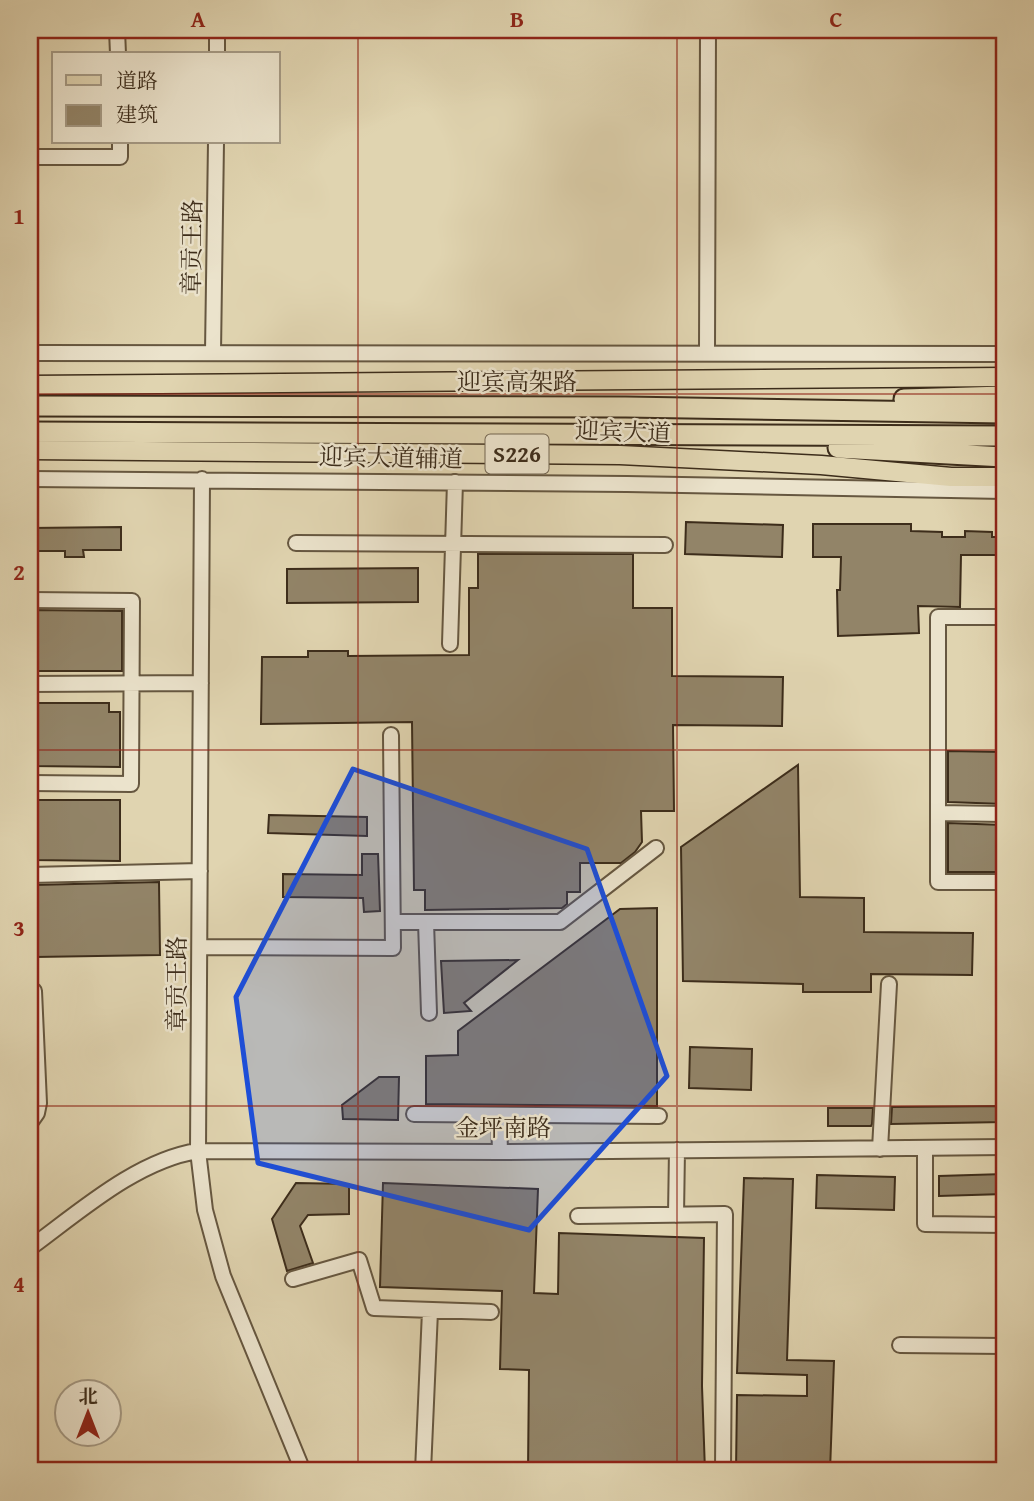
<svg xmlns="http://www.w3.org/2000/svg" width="1034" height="1501" viewBox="0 0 1034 1501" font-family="'Gentium Book Plus','Noto Serif SC',serif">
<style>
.building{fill:#928468;stroke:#3d2d1b;stroke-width:2}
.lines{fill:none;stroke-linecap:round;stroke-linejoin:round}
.minor-casing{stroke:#665740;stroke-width:18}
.major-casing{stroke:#3d2d1b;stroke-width:21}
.highway-casing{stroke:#3d2d1b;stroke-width:23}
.minor{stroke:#ebe3cc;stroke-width:14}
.major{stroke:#e0d4b0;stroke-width:18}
.highway{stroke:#e0d4b0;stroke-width:19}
.marked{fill:#1d4ed8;fill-opacity:0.2;stroke:#1d4ed8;stroke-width:5;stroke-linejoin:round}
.grid{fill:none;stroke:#8f2418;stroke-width:2;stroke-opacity:0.55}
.labels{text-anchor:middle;stroke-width:5;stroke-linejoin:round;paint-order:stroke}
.shield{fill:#ebe3cc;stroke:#716450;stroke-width:2}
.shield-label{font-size:23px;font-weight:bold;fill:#3d2d1b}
.street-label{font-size:24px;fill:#3d2d1b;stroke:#ebe3cc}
.neatline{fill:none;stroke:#8f2418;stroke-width:2.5}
.grid-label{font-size:23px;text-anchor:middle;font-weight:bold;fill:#8f2418}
</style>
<rect width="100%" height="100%" fill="#e0d4b0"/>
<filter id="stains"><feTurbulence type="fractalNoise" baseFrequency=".00286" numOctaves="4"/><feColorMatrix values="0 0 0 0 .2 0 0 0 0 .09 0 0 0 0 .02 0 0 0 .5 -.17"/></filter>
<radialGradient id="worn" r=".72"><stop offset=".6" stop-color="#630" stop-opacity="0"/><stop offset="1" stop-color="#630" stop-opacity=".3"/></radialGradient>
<path class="building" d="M686,522L783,525L782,557L685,554Z
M813,524H911V531L942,532V537H965V531L992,532V537H1004V555H961L960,607L918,606L919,633L838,636L837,590H840L841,557H813Z
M121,527V550H83L84,557H65V551H30V528Z
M478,554H633V608H672V676L783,677L782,726L673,725L674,811H641L642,842L635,852L621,863H580V892H567V904L562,908L425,910V890H414L412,722L261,724L262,657H308V651H348V656L469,655V588H478Z
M418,568V602L287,603V569Z
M30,610L122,611V671H30Z
M30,703H109V712H120V767L30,766Z
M948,751L1004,752V804L948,802Z
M798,765L800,897L864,898V932L973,933L972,975L871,974V992H803V984L683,981L681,847Z
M34,800H120V861L30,860V827H34Z
M269,815L367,817V836L268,833Z
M948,823L1004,825V872H948Z
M362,854H378L380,911L364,912L363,898L283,897V874L362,875Z
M159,882L160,955L35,957L33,885Z
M657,908V1106L426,1104V1056L458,1055V1031L620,909Z
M518,960L464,1003L471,1011L444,1013L441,961Z
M690,1047L752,1049L751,1090L689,1088Z
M379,1077H399L398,1120L343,1119L342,1105Z
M1004,1106V1122L891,1124L892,1107Z
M828,1108H873L872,1124L871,1126H828Z
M1004,1174V1194L939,1196V1176Z
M817,1175L895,1177L894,1210L816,1208Z
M744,1178L793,1179L787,1360L834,1361L830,1471H736L737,1395L807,1396V1375L737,1373Z
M296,1183L349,1184V1214L308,1215L300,1226L313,1263L287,1271L272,1219Z
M383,1183L538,1189L534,1293L558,1294L559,1233L704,1238L702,1386L705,1471H528L529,1370L500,1369L502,1291L380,1287Z"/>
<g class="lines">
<defs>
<path id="minor" d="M117,30L118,54
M217,54V30
M30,157H120V142
M213,352L216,142
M707,352L708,30
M30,353L1004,354
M30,479L627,484L1004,491
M202,479L198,1151L205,1210L223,1276L303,1471
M296,543L665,545
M30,600L132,601L131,784L30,783
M1004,617H938V882H1004
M450,644L455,482
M30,684L201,683
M938,813L1004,814
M30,875L200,871
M393,922H560L656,848
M426,922L429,1013
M200,947L393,948L391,735
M30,991H34L39,1103L37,1113L30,1123
M414,1114L659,1116
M499,1115L500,1152
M925,1148V1224L1004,1225
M880,1149L889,984
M676,1215L677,1150
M578,1216L725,1214L723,1469
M30,1248C78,1213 137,1160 198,1151L503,1152L1004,1147
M293,1279L359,1260L374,1308L491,1312
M900,1345L1004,1346
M423,1471L430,1311"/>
<path id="major" d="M30,385L1004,377
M30,450L620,455L821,465L951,477H1004"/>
<path id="highway" d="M904,399L1004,396
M30,406L626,407L1004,413
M30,432L1004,436
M838,448L1004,457"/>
</defs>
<use href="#minor" class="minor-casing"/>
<use href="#major" class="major-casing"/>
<use href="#highway" class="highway-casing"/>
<use href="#minor" class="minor"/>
<use href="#major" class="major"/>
<use href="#highway" class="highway"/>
</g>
<path class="marked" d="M353,769L587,849L667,1076L529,1230L258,1163L236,997Z"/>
<path class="grid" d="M358,30V1471M677,30V1471M30,394H1004M30,750H1004M30,1106H1004"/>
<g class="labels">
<rect class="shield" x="485.5" y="434.5" width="63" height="39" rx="5"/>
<g class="shield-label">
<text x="517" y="462">S226</text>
</g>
<g class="street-label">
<text transform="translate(192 247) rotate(-89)" y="8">章贡王路</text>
<text x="517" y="390">迎宾高架路</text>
<text transform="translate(623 432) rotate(2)" y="8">迎宾大道</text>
<text transform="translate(391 458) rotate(1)" y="8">迎宾大道辅道</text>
<text transform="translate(177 984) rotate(-90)" y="8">章贡王路</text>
<text x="503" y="1136">金坪南路</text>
</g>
</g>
<rect width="1034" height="1501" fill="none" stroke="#e0d4b0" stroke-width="77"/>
<rect x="52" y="52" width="228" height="91" fill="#ebe3cc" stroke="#a59a85" stroke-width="2"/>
<rect x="66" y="75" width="35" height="10" fill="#e0d4b0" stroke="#a59a85" stroke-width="2"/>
<text x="116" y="88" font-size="21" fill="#3d2d1b">道路</text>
<rect x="66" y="105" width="35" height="21" fill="#928468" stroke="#a59a85" stroke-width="2"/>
<text x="116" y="122" font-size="21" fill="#3d2d1b">建筑</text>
<g transform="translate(88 1413)"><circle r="33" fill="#ebe3cc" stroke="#a59a85" stroke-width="2"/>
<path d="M0-5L12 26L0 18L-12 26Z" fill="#8f2418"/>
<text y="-10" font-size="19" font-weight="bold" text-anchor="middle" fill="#3d2d1b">北</text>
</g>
<rect x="38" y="38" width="958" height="1424" class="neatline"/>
<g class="grid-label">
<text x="198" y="27">A</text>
<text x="517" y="27">B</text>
<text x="836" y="27">C</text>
<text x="19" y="224">1</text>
<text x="19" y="580">2</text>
<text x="19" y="936">3</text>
<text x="19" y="1292">4</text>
</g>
<rect width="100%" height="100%" filter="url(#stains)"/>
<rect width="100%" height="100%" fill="url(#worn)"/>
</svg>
